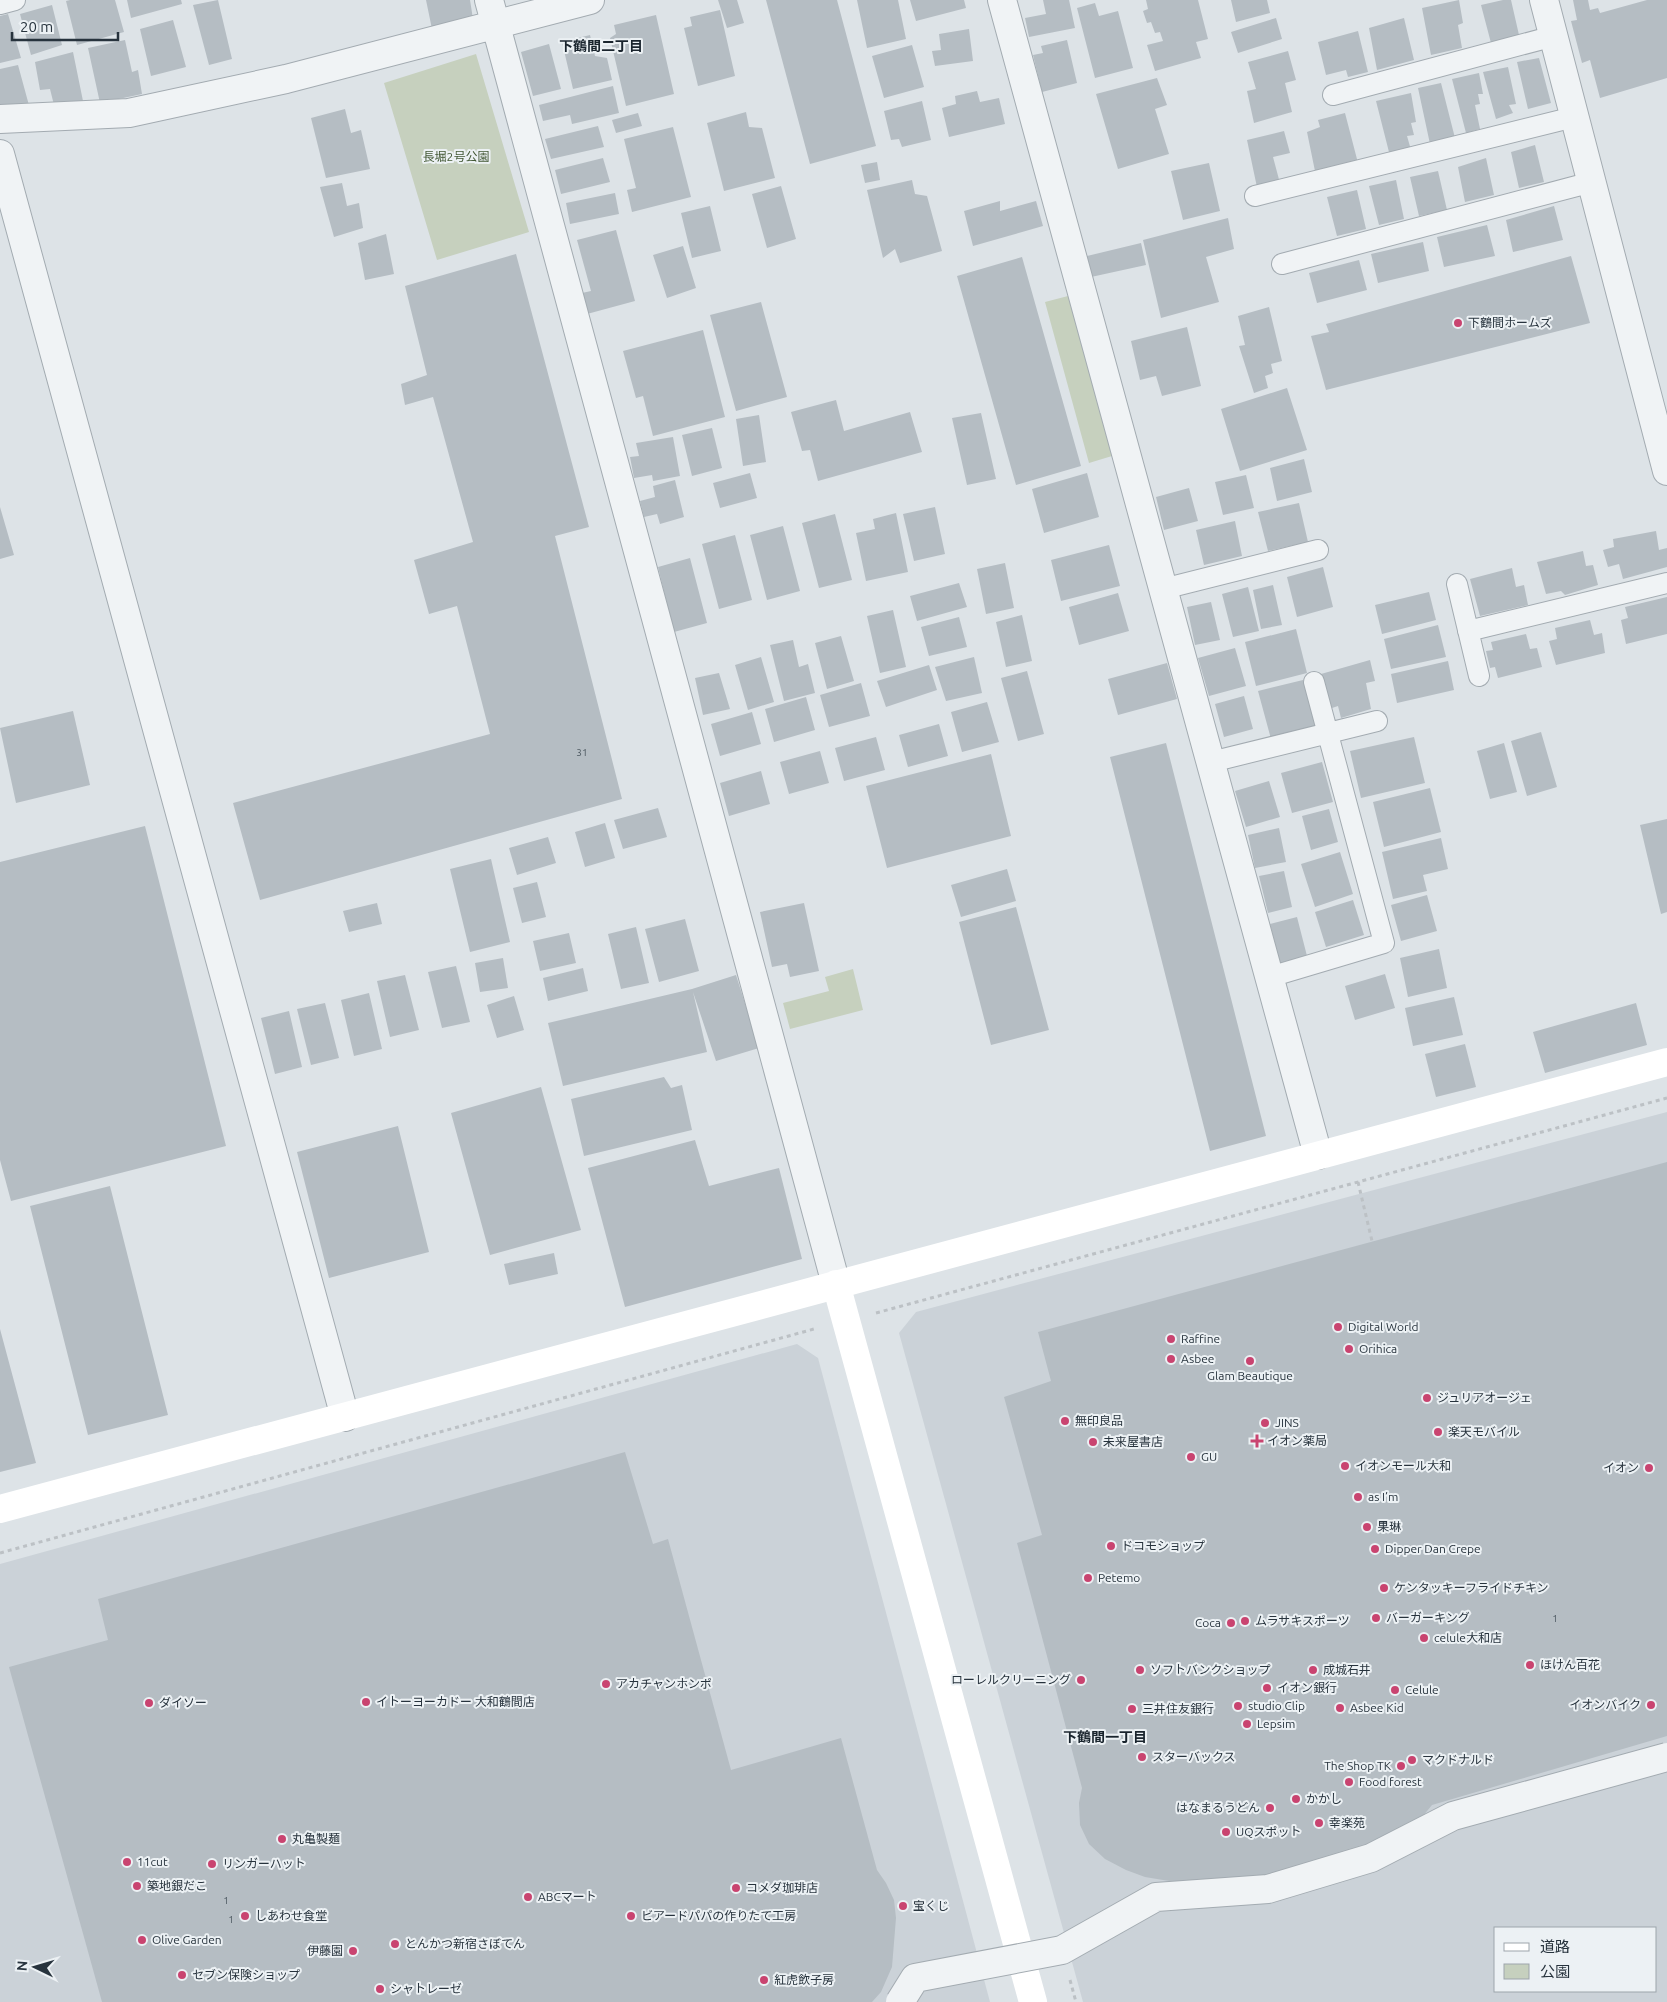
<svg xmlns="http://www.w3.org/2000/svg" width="1667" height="2002" viewBox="0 0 1667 2002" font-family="Ubuntu,'Noto Sans JP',sans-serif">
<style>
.built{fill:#cbd2d8;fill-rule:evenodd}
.green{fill:#c6d0be}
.building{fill:#b5bdc3}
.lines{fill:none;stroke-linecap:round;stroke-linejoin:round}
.lane-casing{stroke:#a3abb1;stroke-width:22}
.street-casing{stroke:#a3abb1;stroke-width:30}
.path{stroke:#bcc1c5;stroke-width:3;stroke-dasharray:4 4;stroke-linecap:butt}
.lane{stroke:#f0f3f5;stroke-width:20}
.street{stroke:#f0f3f5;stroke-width:28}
.secondary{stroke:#fff;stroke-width:28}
.street-bridge-casing{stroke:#a3abb1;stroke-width:30;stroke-linecap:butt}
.street-bridge{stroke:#f0f3f5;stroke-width:28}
.poi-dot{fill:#c94470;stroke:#ecf1f4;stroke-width:2}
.labels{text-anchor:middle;stroke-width:4;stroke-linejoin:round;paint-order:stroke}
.number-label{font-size:10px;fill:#4a565e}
.park-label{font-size:12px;fill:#425835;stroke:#ecf1f4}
.poi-label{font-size:12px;fill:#27333d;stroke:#ecf1f4;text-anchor:start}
.neighbourhood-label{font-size:14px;font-weight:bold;fill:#19242d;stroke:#ecf1f4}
</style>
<rect width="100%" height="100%" fill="#dde3e7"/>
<path class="built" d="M1667,1112V2002H1083L899,1333L916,1312ZM1496,1928H1656V1991H1496Z
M797,1344L818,1358L990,2002H0V1564Z"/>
<path class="green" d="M476,54L529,232L437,260L384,83Z
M1068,296L1112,456L1089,463L1045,302Z
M853,969L863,1010L790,1029L783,1003L829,991L825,977Z"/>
<path class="building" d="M70,0H115L124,32L77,45L66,1Z
M127,0H181L182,4L131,18Z
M218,0L232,59L209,65L193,5Z
M426,0H470L473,19L432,29Z
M718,0H737L744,23L727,28Z
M766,0H837L876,146L810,164Z
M857,0H898L906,39L867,48Z
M910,0H964L966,8L916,21Z
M1043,0H1069L1075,28L1029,37L1025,18L1046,14Z
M1146,0H1198L1208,39L1196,42L1201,58L1155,71L1147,45L1163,41L1160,32L1155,33L1151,22L1147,23L1143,11L1148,9Z
M1231,0H1267L1270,13L1236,22Z
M1459,0L1463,23L1458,25L1462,48L1431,55L1422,8Z
M1503,0H1511L1519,35L1491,43L1481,5Z
M1573,0H1588L1590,10L1598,8L1600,13L1647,0H1667V78L1600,98L1590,60L1582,63L1571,21L1577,20Z
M1095,3L1099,16L1118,11L1133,68L1095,78L1077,8Z
M52,5L62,45L31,55L20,14Z
M720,10L735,76L698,86L684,28L692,26L690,17Z
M8,14L21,58L0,63V16Z
M656,15L674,94L626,106L610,38L616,34L614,25Z
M1276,18L1282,39L1238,53L1231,32Z
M1404,18L1414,60L1377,70L1369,28Z
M173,20L186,67L151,76L140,29Z
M969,29L973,61L935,66L932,51L941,50L939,34Z
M1358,31L1368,72L1348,77L1346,70L1326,75L1318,42Z
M590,35L595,56L607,58L612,80L573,89L562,42Z
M125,40L132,72L138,70L142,94L100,103L88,48Z
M1067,40L1077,83L1042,92L1033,55L1043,53L1041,46Z
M549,44L561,89L533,96L521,52Z
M912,45L924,87L884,98L872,56Z
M1288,51L1296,80L1285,83L1292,112L1254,123L1247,91L1256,89L1248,62Z
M73,52L83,101L55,109L50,89L40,90L35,62Z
M1539,58L1551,103L1528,109L1517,62Z
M18,65L30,109L0,107V69Z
M1508,67L1516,104L1509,105L1513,113L1496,119L1483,72Z
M1479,73L1483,94H1478L1480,104L1475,105L1480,129L1466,133L1452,79Z
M1157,78L1167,105L1155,109L1169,154L1118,169L1096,94Z
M1441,83L1455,138L1430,144L1418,88Z
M613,86L619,113L572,124L570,115L543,121L539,105Z
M977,91L980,102L999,98L1005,124L949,137L942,108L956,104L955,96Z
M1411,93L1416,122L1411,123L1414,135L1407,136L1411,150L1390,156L1376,101Z
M922,101L931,140L902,147L899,139L891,140L884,111Z
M345,109L351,133L361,130L370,169L326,178L311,118Z
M746,112L749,127L762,128L775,178L724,191L707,123Z
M638,113L642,126L616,133L612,120Z
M1345,113L1358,163L1316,176L1307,132L1320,127L1318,120Z
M598,126L604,147L551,159L545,139Z
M673,127L691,197L632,212L627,190L636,188L624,139Z
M1284,131L1290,153L1273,157L1281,187L1258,192L1247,140Z
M1535,145L1544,182L1519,188L1511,152Z
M603,158L610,182L561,194L555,170Z
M1486,158L1494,195L1465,202L1458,167Z
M877,162L880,180L865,183L861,165Z
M1209,163L1220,211L1183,220L1171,171Z
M1438,171L1447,210L1419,216L1410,177Z
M912,180L915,194L927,196L942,251L900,263L895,249L883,258L867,190Z
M1396,180L1404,219L1379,225L1369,186Z
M342,183L347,206L359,203L363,228L334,237L320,187Z
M781,186L796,239L767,248L752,194Z
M1357,190L1366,229L1337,236L1327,197Z
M615,193L619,214L570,224L566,203Z
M1000,201V211L1036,201L1043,226L973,246L964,211Z
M710,206L721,251L692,258L681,213Z
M1554,206L1563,240L1513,252L1506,220Z
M1228,218L1234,249L1206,257L1219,302L1161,318L1143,240Z
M1487,225L1495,256L1444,267L1437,237Z
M616,230L635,301L587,314L582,293L591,291L577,240Z
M386,234L394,274L365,280L358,243Z
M1423,242L1429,271L1378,283L1371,254Z
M1141,243L1146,265L1091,277L1087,256Z
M683,246L696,288L667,298L653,255Z
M516,254L589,527L555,536L622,799L260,900L233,803L490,734L457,606L429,614L414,560L473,542L433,397L405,405L401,384L427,375L405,286Z
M1571,256L1590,323L1326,390L1311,336L1329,332L1326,324Z
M1022,257L1081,466L1016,485L957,276Z
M1359,260L1367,290L1317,303L1309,273Z
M761,302L787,397L736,411L710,315Z
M1269,307L1282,361L1271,364L1273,373L1265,376L1268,388L1254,393L1239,346L1245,345L1238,316Z
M1187,327L1201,386L1162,396L1156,376L1140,380L1131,341Z
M703,330L725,417L653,436L643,396L636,398L623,351Z
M1287,388L1307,450L1240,471L1221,409Z
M836,400L844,431L910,412L922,452L818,481L810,450L802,451L791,412Z
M981,413L996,479L967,485L952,418Z
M759,415L766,462L743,466L736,419Z
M712,428L722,468L692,476L682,435Z
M673,437L680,476L653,481L652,475L634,478L630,457L639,456L636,443Z
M1304,459L1312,492L1277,501L1270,468Z
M750,473L757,498L720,508L713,483Z
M1087,473L1099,517L1044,533L1032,489Z
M1246,475L1254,508L1223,515L1215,482Z
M675,480L684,517L660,524L657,514L644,517L640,501L655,497L653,486Z
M1189,488L1198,521L1164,530L1156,497Z
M1299,503L1308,542L1268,551L1258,512Z
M0,507L14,555L0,559Z
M935,507L945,554L914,561L903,514Z
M896,513L908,572L866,581L856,533L875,529L873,519Z
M835,514L852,580L819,588L802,523Z
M1235,521L1242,556L1204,565L1196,530Z
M783,526L800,591L767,600L750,535Z
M1656,531L1659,550L1667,548V567L1623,579L1619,564L1608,567L1603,550L1614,547L1613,539Z
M735,535L752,600L719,609L702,544Z
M1109,545L1120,586L1061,601L1051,560Z
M1583,551L1586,566L1593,565L1598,585L1565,595L1561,591L1546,594L1537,562Z
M690,558L707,623L674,632L658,567Z
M1005,563L1014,608L986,614L977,569Z
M1323,567L1333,607L1297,617L1287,577Z
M1512,568L1516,587L1524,585L1528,605L1480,616L1470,579Z
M959,583L967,607L917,621L910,596Z
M1273,585L1282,625L1261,629L1253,590Z
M1248,587L1259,631L1233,637L1222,594Z
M1429,592L1436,620L1382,634L1375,605Z
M1118,593L1129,631L1079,645L1069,607Z
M1667,597V634L1626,644L1621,620L1628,618L1625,607Z
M1211,602L1220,640L1195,645L1187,607Z
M893,610L906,667L880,673L867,616Z
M1022,615L1032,661L1006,667L996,622Z
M959,617L967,647L929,656L921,627Z
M1590,620L1594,635L1602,633L1605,653L1556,665L1549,641L1557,639L1555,628Z
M1438,625L1446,657L1391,669L1384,639Z
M1296,629L1307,673L1256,686L1245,642Z
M1526,634L1530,649L1537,648L1542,667L1498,678L1495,667L1490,668L1486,651L1493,650L1491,642Z
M841,636L854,681L827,689L815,643Z
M793,640L799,667L808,664L815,693L784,701L770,645Z
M1235,648L1246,686L1209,696L1198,658Z
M761,657L774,702L748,710L735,665Z
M974,657L982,693L946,701L935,667Z
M1370,660L1375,681L1366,683L1371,709L1341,718L1338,706L1329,709L1321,674Z
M1448,661L1454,690L1397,703L1391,674Z
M1167,663L1177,699L1118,715L1108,679Z
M929,665L937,690L886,707L877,681Z
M1027,671L1044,734L1018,741L1001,678Z
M719,673L730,709L703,715L695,678Z
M1303,680L1316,727L1271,739L1258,691Z
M861,683L870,716L829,727L820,695Z
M1244,696L1253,729L1224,737L1215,704Z
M806,697L815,730L774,742L765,709Z
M987,702L999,742L962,752L951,712Z
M73,711L90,785L16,803L0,728Z
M752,712L761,744L720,756L711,724Z
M939,724L948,756L908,767L899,735Z
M1541,732L1557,787L1527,796L1511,741Z
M876,737L885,770L844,781L835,748Z
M1414,737L1425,783L1361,798L1350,751Z
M1166,743L1266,1136L1210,1151L1110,757Z
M1504,743L1517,792L1490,799L1477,751Z
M820,751L829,783L789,794L780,762Z
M991,754L1011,836L887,868L866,786Z
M1322,762L1333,802L1292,813L1281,773Z
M761,771L770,804L729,816L720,783Z
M1269,781L1280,817L1246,827L1235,791Z
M1430,788L1441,832L1384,847L1373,802Z
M658,808L667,837L623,849L614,820Z
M1329,809L1338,842L1311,850L1302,816Z
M1667,819V912L1661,914L1640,825Z
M605,823L615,858L585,867L575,832Z
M145,826L226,1146L11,1201L0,1160V862Z
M1279,828L1286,862L1255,868L1248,835Z
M548,837L556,863L517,875L509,848Z
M1441,838L1448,869L1423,875L1427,891L1393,899L1382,852Z
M1340,852L1353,894L1315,907L1301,864Z
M491,859L510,942L470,952L450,869Z
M1007,869L1016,901L961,917L951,885Z
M1284,871L1292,907L1268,913L1259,876Z
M537,882L546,917L522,923L513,888Z
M1427,895L1437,931L1401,941L1391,905Z
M1353,900L1364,935L1326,947L1315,912Z
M377,903L382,924L349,932L343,911Z
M804,903L819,971L790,977L787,964L772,967L760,912Z
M1016,907L1049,1030L991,1045L959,922Z
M1297,917L1307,956L1280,963L1270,924Z
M685,919L699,971L659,982L645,929Z
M636,927L649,983L621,989L608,934Z
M569,933L576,963L540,971L533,941Z
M1439,949L1447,988L1408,997L1400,958Z
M503,958L508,988L480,992L475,963Z
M456,966L470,1022L442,1028L428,972Z
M583,968L588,991L548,1001L543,978Z
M1385,974L1395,1008L1355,1020L1345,986Z
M405,975L419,1030L390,1037L377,981Z
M736,975L759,1048L716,1061L693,992L707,1052L563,1086L548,1023L692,989Z
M369,993L382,1049L354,1056L341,1000Z
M514,996L524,1030L497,1038L487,1005Z
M1454,997L1463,1035L1413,1046L1405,1008Z
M325,1003L339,1058L311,1065L297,1009Z
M1636,1003L1647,1045L1545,1073L1533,1032Z
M289,1011L302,1067L275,1074L261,1018Z
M1465,1044L1476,1087L1436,1097L1425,1054Z
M664,1077L671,1088L682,1085L692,1130L584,1156L571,1099Z
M541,1087L581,1230L490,1255L451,1113Z
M398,1126L429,1252L329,1278L297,1152Z
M695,1140L709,1186L779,1168L802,1259L625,1307L588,1168Z
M1667,1162V1736L1432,1805L1413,1828L1304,1872L1181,1883L1145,1877L1126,1870L1105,1859L1089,1844L1080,1825L1079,1803L1082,1788L1017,1543L1042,1535L1004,1397L1051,1381L1038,1332Z
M110,1186L168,1415L88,1435L30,1206Z
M554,1253L558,1274L509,1285L504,1264Z
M0,1329L36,1463L0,1472Z
M625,1452L653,1544L668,1539L731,1770L841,1738L877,1870L886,1883L894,1900L896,1918L892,1967L881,1992L872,2002H102L9,1667L108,1640L98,1599Z"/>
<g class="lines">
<defs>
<path id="lane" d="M0,4L15,0
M1333,95L1554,36
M1255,196L1574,117
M1282,264L1592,182
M1457,584L1479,676
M1163,589L1318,550
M1468,631L1667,583
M1211,762L1377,721
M1270,977L1384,943L1314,682"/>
<path id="street" d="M489,0L836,1284
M1002,0L1318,1155
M1544,0L1667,471
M0,119L129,113L286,79L590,0
M0,154L345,1417"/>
</defs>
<use href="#lane" class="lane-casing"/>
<use href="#street" class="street-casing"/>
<path class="path" d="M1358,1182L1372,1241
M876,1313L1667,1098
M0,1553L814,1329
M1070,1980L1076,2002"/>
<use href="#lane" class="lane"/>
<use href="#street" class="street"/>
<path class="secondary" d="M836,1284L1033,2002
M0,1509L1667,1062"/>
<defs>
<path id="street-bridge" d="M900,2002L915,1978L1062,1950L1156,1897L1268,1889L1371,1858L1453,1816L1667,1757"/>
</defs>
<use href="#street-bridge" class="street-bridge-casing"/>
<use href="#street-bridge" class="street-bridge"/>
</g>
<g class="poi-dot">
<circle cx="1458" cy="323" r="5"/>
<circle cx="1338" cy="1327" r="5"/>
<circle cx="1171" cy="1339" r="5"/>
<circle cx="1349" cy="1349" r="5"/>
<circle cx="1171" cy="1359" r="5"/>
<circle cx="1250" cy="1361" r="5"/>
<circle cx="1427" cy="1398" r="5"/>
<circle cx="1065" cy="1421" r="5"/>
<circle cx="1265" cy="1423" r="5"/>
<circle cx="1438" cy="1432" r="5"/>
<path d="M1254.5 1433.5h5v5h5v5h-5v5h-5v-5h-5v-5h5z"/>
<circle cx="1093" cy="1442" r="5"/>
<circle cx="1191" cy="1457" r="5"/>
<circle cx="1345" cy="1466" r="5"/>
<circle cx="1649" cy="1468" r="5"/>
<circle cx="1358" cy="1497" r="5"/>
<circle cx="1367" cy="1527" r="5"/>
<circle cx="1111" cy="1546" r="5"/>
<circle cx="1375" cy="1549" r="5"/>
<circle cx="1088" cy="1578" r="5"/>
<circle cx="1384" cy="1588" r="5"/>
<circle cx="1376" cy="1618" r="5"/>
<circle cx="1245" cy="1621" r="5"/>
<circle cx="1231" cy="1623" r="5"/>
<circle cx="1424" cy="1638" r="5"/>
<circle cx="1530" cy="1665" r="5"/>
<circle cx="1140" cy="1670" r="5"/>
<circle cx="1313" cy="1670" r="5"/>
<circle cx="1081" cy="1680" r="5"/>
<circle cx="606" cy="1684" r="5"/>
<circle cx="1267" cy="1688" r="5"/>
<circle cx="1395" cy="1690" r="5"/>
<circle cx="366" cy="1702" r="5"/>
<circle cx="149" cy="1703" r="5"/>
<circle cx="1651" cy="1705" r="5"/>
<circle cx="1238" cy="1706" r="5"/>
<circle cx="1340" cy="1708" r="5"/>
<circle cx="1132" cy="1709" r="5"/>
<circle cx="1247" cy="1724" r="5"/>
<circle cx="1142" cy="1757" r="5"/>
<circle cx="1412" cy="1760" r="5"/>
<circle cx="1401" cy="1766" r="5"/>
<circle cx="1349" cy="1782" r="5"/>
<circle cx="1296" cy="1799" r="5"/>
<circle cx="1270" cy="1808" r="5"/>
<circle cx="1319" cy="1823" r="5"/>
<circle cx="1226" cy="1832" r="5"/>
<circle cx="282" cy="1839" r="5"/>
<circle cx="127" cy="1862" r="5"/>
<circle cx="212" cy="1864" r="5"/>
<circle cx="137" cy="1886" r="5"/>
<circle cx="736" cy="1888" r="5"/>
<circle cx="528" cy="1897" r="5"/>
<circle cx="903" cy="1906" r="5"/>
<circle cx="245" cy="1916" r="5"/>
<circle cx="631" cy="1916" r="5"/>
<circle cx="142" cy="1940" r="5"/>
<circle cx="395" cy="1944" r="5"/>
<circle cx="353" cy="1951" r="5"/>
<circle cx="182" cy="1975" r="5"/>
<circle cx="764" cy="1980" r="5"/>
<circle cx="380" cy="1989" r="5"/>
</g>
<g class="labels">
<g class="number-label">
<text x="582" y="756">31</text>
<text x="1555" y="1622">1</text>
<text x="226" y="1904">1</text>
<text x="231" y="1923">1</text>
</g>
<g class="park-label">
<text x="456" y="161">長堀2号公園</text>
</g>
<g class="poi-label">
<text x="1468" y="327">下鶴間ホームズ</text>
<text x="1348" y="1331">Digital World</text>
<text x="1181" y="1343">Raffine</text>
<text x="1359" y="1353">Orihica</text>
<text x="1181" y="1363">Asbee</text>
<text x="1250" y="1380" text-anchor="middle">Glam Beautique</text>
<text x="1437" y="1402">ジュリアオージェ</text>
<text x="1075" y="1425">無印良品</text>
<text x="1275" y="1427">JINS</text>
<text x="1448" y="1436">楽天モバイル</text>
<text x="1267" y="1445">イオン薬局</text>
<text x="1103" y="1446">未来屋書店</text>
<text x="1201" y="1461">GU</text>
<text x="1355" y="1470">イオンモール大和</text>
<text x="1639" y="1472" text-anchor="end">イオン</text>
<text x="1368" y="1501">as I’m</text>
<text x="1377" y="1531">果琳</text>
<text x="1121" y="1550">ドコモショップ</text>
<text x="1385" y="1553">Dipper Dan Crepe</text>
<text x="1098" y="1582">Petemo</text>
<text x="1394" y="1592">ケンタッキーフライドチキン</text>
<text x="1386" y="1622">バーガーキング</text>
<text x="1255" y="1625">ムラサキスポーツ</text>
<text x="1221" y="1627" text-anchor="end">Coca</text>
<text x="1434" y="1642">celule大和店</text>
<text x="1540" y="1669">ほけん百花</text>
<text x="1150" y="1674">ソフトバンクショップ</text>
<text x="1323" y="1674">成城石井</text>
<text x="1071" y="1684" text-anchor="end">ローレルクリーニング</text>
<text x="616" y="1688">アカチャンホンポ</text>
<text x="1277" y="1692">イオン銀行</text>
<text x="1405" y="1694">Celule</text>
<text x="376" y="1706">イトーヨーカドー 大和鶴間店</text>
<text x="159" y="1707">ダイソー</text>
<text x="1641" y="1709" text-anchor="end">イオンバイク</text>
<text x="1248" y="1710">studio Clip</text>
<text x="1350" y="1712">Asbee Kid</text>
<text x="1142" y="1713">三井住友銀行</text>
<text x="1257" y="1728">Lepsim</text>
<text x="1152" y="1761">スターバックス</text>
<text x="1422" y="1764">マクドナルド</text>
<text x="1391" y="1770" text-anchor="end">The Shop TK</text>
<text x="1359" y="1786">Food forest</text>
<text x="1306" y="1803">かかし</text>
<text x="1260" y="1812" text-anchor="end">はなまるうどん</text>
<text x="1329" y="1827">幸楽苑</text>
<text x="1236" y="1836">UQスポット</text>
<text x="292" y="1843">丸亀製麺</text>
<text x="137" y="1866">11cut</text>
<text x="222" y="1868">リンガーハット</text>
<text x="147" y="1890">築地銀だこ</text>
<text x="746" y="1892">コメダ珈琲店</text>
<text x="538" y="1901">ABCマート</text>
<text x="913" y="1910">宝くじ</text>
<text x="255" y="1920">しあわせ食堂</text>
<text x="641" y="1920">ビアードパパの作りたて工房</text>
<text x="152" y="1944">Olive Garden</text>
<text x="405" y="1948">とんかつ新宿さぼてん</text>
<text x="343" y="1955" text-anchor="end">伊藤園</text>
<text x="192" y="1979">セブン保険ショップ</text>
<text x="774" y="1984">紅虎飲子房</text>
<text x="390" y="1993">シャトレーゼ</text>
</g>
<g class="neighbourhood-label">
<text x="601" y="51">下鶴間二丁目</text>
<text x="1105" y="1742">下鶴間一丁目</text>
</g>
</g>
<rect x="1494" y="1927" width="162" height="65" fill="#ecf1f4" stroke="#9da5ab"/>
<rect x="1504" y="1943" width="25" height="8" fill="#ffffff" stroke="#9da5ab"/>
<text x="1540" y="1952" font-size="15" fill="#27333d">道路</text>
<rect x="1504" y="1964" width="25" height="15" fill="#c6d0be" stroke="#9da5ab"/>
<text x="1540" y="1977" font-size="15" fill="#27333d">公園</text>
<g transform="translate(35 1967) rotate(275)" stroke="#ecf1f4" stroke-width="4" paint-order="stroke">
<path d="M0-4L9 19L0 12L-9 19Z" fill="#27333d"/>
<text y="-8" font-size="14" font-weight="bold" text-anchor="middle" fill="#27333d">N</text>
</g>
<path d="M12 32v8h106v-8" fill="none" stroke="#27333d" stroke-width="2.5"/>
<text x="20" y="32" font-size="15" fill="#27333d" stroke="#ecf1f4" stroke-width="4" paint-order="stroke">20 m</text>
</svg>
